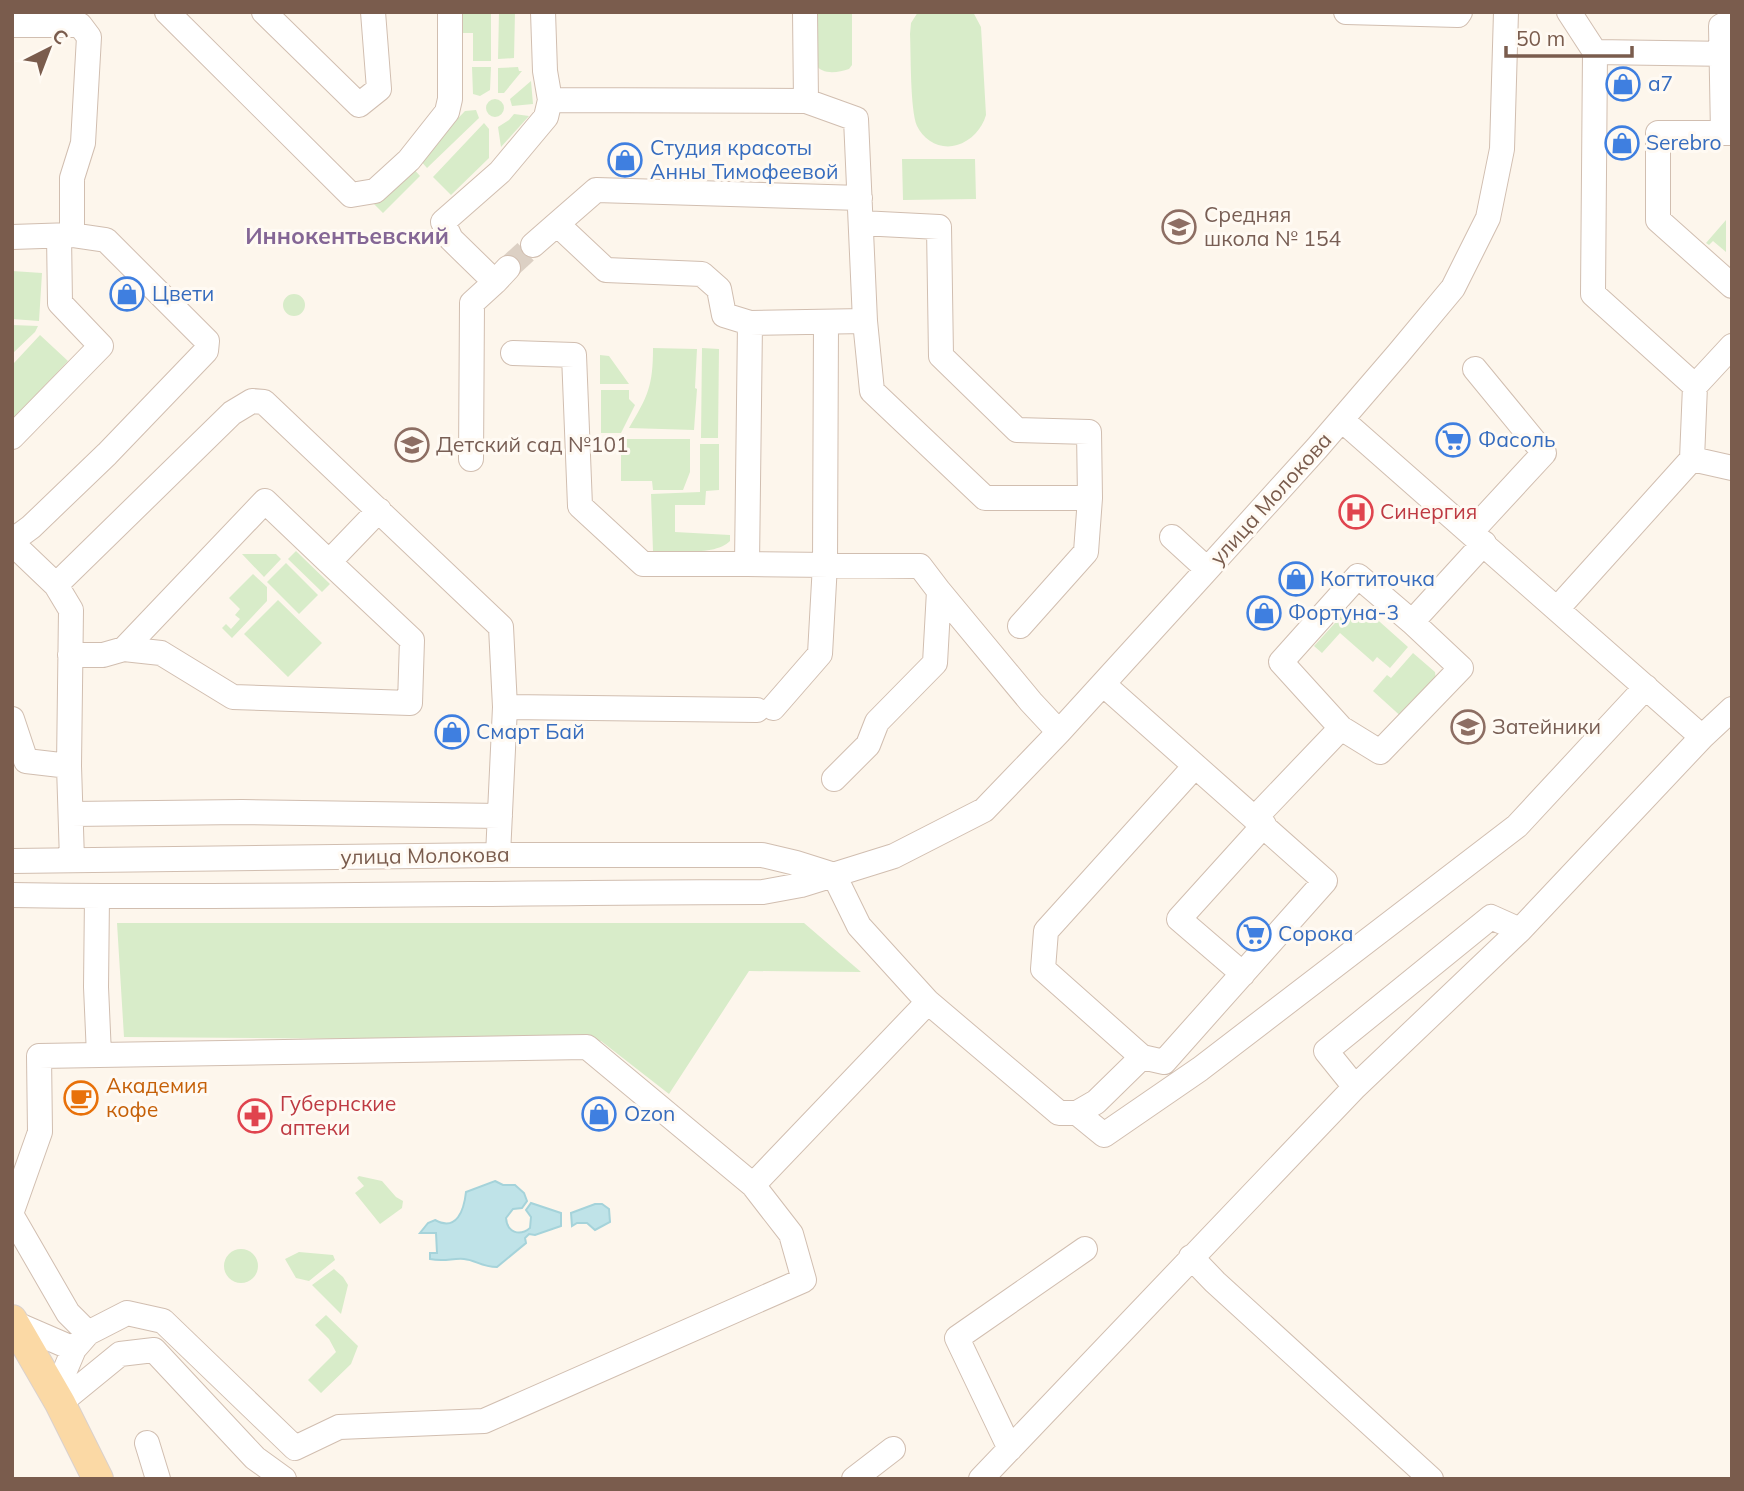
<svg xmlns="http://www.w3.org/2000/svg" width="1744" height="1491" viewBox="0 0 1744 1491" font-family="Mulish,sans-serif">
<style>
.green{fill:#d8ecc9}
.water{fill:#bfe3e8;stroke:#a5d3da;stroke-width:2}
.lines{fill:none;stroke-linecap:round;stroke-linejoin:round}
.minor-tunnel{stroke:#dcd0c4;stroke-width:24;stroke-dasharray:24 12;stroke-linecap:butt}
.minor-casing{stroke:#d1beb0;stroke-width:26}
.major-casing{stroke:#dad1cd;stroke-width:32}
.minor{stroke:#fff;stroke-width:24}
.major{stroke:#fbd9a5;stroke-width:30}
.labels{text-anchor:middle;stroke-width:6;stroke-linejoin:round;paint-order:stroke}
.shop-label{font-size:21px;fill:#366cbe;stroke:#fffaf3;text-anchor:start}
.education-label{font-size:21px;fill:#785e54;stroke:#fffaf3;text-anchor:start}
.street-label{font-size:21px;fill:#7a5c4d;stroke:#fffaf3}
.health-label{font-size:21px;fill:#be3a42;stroke:#fffaf3;text-anchor:start}
.food-label{font-size:21px;fill:#c56008;stroke:#fffaf3;text-anchor:start}
.neighbourhood-label{font-size:23px;font-weight:bold;fill:#846695;stroke:#fffaf3}
</style>
<rect width="100%" height="100%" fill="#fdf6ec"/>
<path class="green" d="M457,12H491V61H473V33H457Z
M499,12H515L514,58L498,59Z
M815,12H852V65L849,69C837,73 822,75 815,64Z
M918,12H973L981,27L986,115C982,129 971,141 957,145C941,150 924,141 917,126C910,109 911,54 910,34L911,23Z
M472,67H491L490,90L480,96L473,94Z
M518,67L519,71H522L504,93H498V68Z
M531,81L533,104L512,106L510,99Z
M486 108a9 9 0 1 1 18 0a9 9 0 1 1-18 0Z
M476,110L479,118L427,168L419,159L465,111Z
M514,114L529,116L501,147L498,127L509,120Z
M484,123L489,129V158L451,195L433,177Z
M902,159H975L976,199L903,200Z
M412,167L420,176L383,213L374,204Z
M1726,220V252L1713,241L1709,245L1706,243Z
M12,271L42,273L39,321L12,319Z
M283 305a11 11 0 1 1 22 0a11 11 0 1 1-22 0Z
M12,325L38,326L35,332L12,354Z
M40,335L68,361L12,420L14,363Z
M653,348L697,349L695,388L697,389L694,430L629,428C648,396 653,386 653,348Z
M702,348L719,349L718,438H701Z
M600,355L609,356L629,384H600Z
M601,390H629V399L635,405L621,433H601Z
M621,439H690V472L683,490H653L652,481H621Z
M700,444H719V490L706,491L705,505H675V532L730,535V541C716,556 673,551 653,551L651,494L700,492Z
M296,551L330,584L322,592L288,559Z
M242,554H276L281,559L264,577Z
M286,563L318,595L299,614L267,582Z
M253,574L267,587V601L232,638L222,628L226,624L231,629L240,619L235,615L240,609L229,598Z
M278,600L322,643L288,677L244,634Z
M1360,610L1371,614L1408,647L1390,668L1377,657L1373,662L1340,633L1322,653L1314,646L1345,612L1347,614Z
M1413,653L1435,672L1436,680L1405,720L1373,691L1387,675L1391,678Z
M117,923H804L861,972L749,971L669,1094L601,1041L124,1037Z
M359,1176L382,1181L396,1197L403,1201L402,1208L380,1224L355,1193L364,1186L357,1178Z
M224 1266a17 17 0 1 1 34 0a17 17 0 1 1-34 0Z
M299,1252L333,1255L335,1260L309,1281L296,1278L285,1259Z
M334,1269L343,1277L348,1285L341,1314L312,1285Z
M326,1315L358,1346L351,1364L321,1393L308,1380L336,1352L329,1339L315,1325Z"/>
<path class="water" d="M495,1181L503,1185H515L524,1193L527,1201L522,1208L513,1209L506,1218C507,1232 519,1237 530,1228L531,1217L526,1210L531,1203L561,1213V1226L535,1235L529,1234L525,1238L526,1243L497,1267C481,1267 476,1260 464,1259C452,1258 445,1262 430,1259V1253H437L436,1233H420L428,1223L435,1220C457,1232 464,1210 466,1192Z
M595,1204H602L609,1209L610,1222L595,1230L587,1223H577L572,1226L571,1213Z"/>
<g class="lines">
<path class="minor-tunnel" d="M508,268L533,245"/>
<defs>
<path id="minor" d="M167,12L351,195L375,191L409,160L447,112L450,99V12
M264,12L359,105L379,89L373,12
M805,12L806,101
M1346,12L1458,15L1460,12
M1569,12L1595,52L1593,294L1695,386L1732,346
M12,25H80L89,37L83,143L72,178V235
M1595,52L1732,54
M550,100L806,101L856,119L865,321L872,391L985,498H1090L1089,432L1017,430L941,356L939,227L861,223
M1723,133L1721,26L1732,21
M1732,133H1658V220L1732,286
M860,198L596,190L557,224L606,270L702,274L719,289L724,315L750,323L865,321
M12,237L72,235L106,240L207,341L206,351L107,454L31,527L12,541
M533,245L557,224
M508,268L495,282L451,239L443,222L500,172L546,117L550,100L545,71L543,12
M513,353L574,355L580,506L643,564H747L750,323
M1695,386L1692,459L1732,468
M1342,420L1702,737
M12,437L101,346L60,303L59,236
M471,459L472,303L495,282
M1471,532L1544,453L1475,369
M1172,537L1207,569
M12,543L56,585L71,610L69,766L72,860
M747,564L920,566L939,591L935,663L877,722L868,745L834,779
M56,585L232,413L252,401L264,402L501,627L505,707L498,855
M939,591L1031,702L1059,732
M1557,609L1692,459
M1020,626L1086,552L1090,498
M124,649L161,653L233,697L410,703L412,640L329,562
M70,655H103L124,649L265,501L329,562L379,510
M1103,684L1325,881L1164,1062L1142,1057L1043,969L1046,931L1195,766
M505,707L757,710
M773,708L820,654L825,564L826,322
M12,719L26,761L69,766
M1341,728L1281,662L1358,576L1412,622L1484,543
M71,814L242,812L500,816
M12,861L498,855H762L796,863L834,875
M834,875L859,926L928,1002L1059,1113H1077L1096,1102L1142,1057
M12,895C262,899 513,892 763,892L801,885L894,856L984,810L1059,732L1203,574L1317,448L1398,354L1453,288L1488,218L1502,149L1506,12
M97,896L96,987L99,1055L587,1047L753,1185
M1243,974L1179,919L1264,825L1255,818L1341,728L1380,752L1461,668L1412,622
M1355,1087L1326,1051L1491,917L1520,930
M1077,1113L1104,1135L1200,1069L1517,826L1646,687
M12,1211L40,1132L39,1056L99,1055
M12,1216L68,1313L88,1333L127,1313L163,1321L295,1448L339,1427L484,1421L804,1280L791,1234L753,1185L928,1002
M1191,1257L1215,1282L1431,1479
M14,1323L74,1349L88,1333
M55,1394L74,1349
M60,1403L120,1354L154,1350L255,1458L284,1479
M147,1443L158,1479
M1010,1449L957,1338L1085,1249
M854,1479L893,1449
M981,1479L1355,1087L1520,930L1702,737L1732,709"/>
<path id="major" d="M12,1320L60,1403L98,1479"/>
</defs>
<use href="#minor" class="minor-casing"/>
<use href="#major" class="major-casing"/>
<use href="#minor" class="minor"/>
<use href="#major" class="major"/>
</g>
<defs>
<symbol id="shop-ring" viewBox="-11 -11 22 22"><circle r="9.5" fill="#fffaf3" stroke="#3f7fe0" stroke-width="1.5"/><path d="M-5-2.5h2.3a2.7 3.5 0 0 1 5.4 0H5L5.5 6h-11ZM-1.5-2.5h3a1.5 2.3 0 0 0-3 0Z" fill="#3f7fe0"/></symbol>
<symbol id="school-ring" viewBox="-11 -11 22 22"><circle r="9.5" fill="#fffaf3" stroke="#8d6e63" stroke-width="1.5"/><path d="M0-5L7-2L0 1L-7-2ZM-4 1L0 2.5L4 1V4Q0 6-4 4Z" fill="#8d6e63"/></symbol>
<symbol id="supermarket-ring" viewBox="-11 -11 22 22"><circle r="9.5" fill="#fffaf3" stroke="#3f7fe0" stroke-width="1.5"/><path d="M-6-5.5h2.5l.6 2H6L4.5 2H-2.5L-4.4-4H-6ZM-1.5 3.2a1.3 1.3 0 1 0 .1 0ZM3 3.2a1.3 1.3 0 1 0 .1 0Z" fill="#3f7fe0"/></symbol>
<symbol id="hospital-ring" viewBox="-11 -11 22 22"><circle r="9.5" fill="#fffaf3" stroke="#e0444e" stroke-width="1.5"/><path d="M-5-5h3v3.5h4V-5h3V5h-3V1.5h-4V5h-3Z" fill="#e0444e"/></symbol>
<symbol id="cafe-ring" viewBox="-11 -11 22 22"><circle r="9.5" fill="#fffaf3" stroke="#e8710a" stroke-width="1.5"/><path d="M-5.5-4.5H6V0H3Q3 3.5 0 3.5H-2.5Q-5.5 3.5-5.5 0ZM3-3.2v2h1.7v-2ZM-6 4.5H4V6H-6Z" fill="#e8710a"/></symbol>
<symbol id="pharmacy-ring" viewBox="-11 -11 22 22"><circle r="9.5" fill="#fffaf3" stroke="#e0444e" stroke-width="1.5"/><path d="M-2-6h4v4h4v4h-4v4h-4v-4h-4v-4h4Z" fill="#e0444e"/></symbol>
</defs>
<g fill-rule="evenodd">
<use href="#shop-ring" x="1604" y="65" width="38" height="38"/>
<use href="#shop-ring" x="1603" y="124" width="38" height="38"/>
<use href="#shop-ring" x="606" y="141" width="38" height="38"/>
<use href="#school-ring" x="1160" y="208" width="38" height="38"/>
<use href="#shop-ring" x="108" y="275" width="38" height="38"/>
<use href="#supermarket-ring" x="1434" y="421" width="38" height="38"/>
<use href="#school-ring" x="393" y="426" width="38" height="38"/>
<use href="#hospital-ring" x="1337" y="493" width="38" height="38"/>
<use href="#shop-ring" x="1277" y="560" width="38" height="38"/>
<use href="#shop-ring" x="1245" y="594" width="38" height="38"/>
<use href="#school-ring" x="1449" y="708" width="38" height="38"/>
<use href="#shop-ring" x="433" y="713" width="38" height="38"/>
<use href="#supermarket-ring" x="1235" y="915" width="38" height="38"/>
<use href="#cafe-ring" x="62" y="1079" width="38" height="38"/>
<use href="#shop-ring" x="580" y="1095" width="38" height="38"/>
<use href="#pharmacy-ring" x="236" y="1097" width="38" height="38"/>
</g>
<g class="labels">
<g class="shop-label">
<text x="1648" y="91">a7</text>
<text x="1646" y="150">Serebro</text>
<text x="650" y="155">Студия красоты<tspan x="650" dy="24">Анны Тимофеевой</tspan></text>
<text x="152" y="301">Цвети</text>
<text x="1478" y="447">Фасоль</text>
<text x="1320" y="586">Когтиточка</text>
<text x="1288" y="620">Фортуна-3</text>
<text x="476" y="739">Смарт Бай</text>
<text x="1278" y="941">Сорока</text>
<text x="624" y="1121">Ozon</text>
</g>
<g class="education-label">
<text x="1204" y="222">Средняя<tspan x="1204" dy="24">школа № 154</tspan></text>
<text x="436" y="452">Детский сад №101</text>
<text x="1492" y="734">Затейники</text>
</g>
<g class="street-label">
<text transform="translate(1271 499) rotate(-48)" y="7">улица Молокова</text>
<text transform="translate(425 856) rotate(-1)" y="7">улица Молокова</text>
</g>
<g class="health-label">
<text x="1380" y="519">Синергия</text>
<text x="280" y="1111">Губернские<tspan x="280" dy="24">аптеки</tspan></text>
</g>
<g class="food-label">
<text x="106" y="1093">Академия<tspan x="106" dy="24">кофе</tspan></text>
</g>
<g class="neighbourhood-label">
<text x="347" y="244">Иннокентьевский</text>
</g>
</g>
<rect width="1744" height="1491" fill="none" stroke="#7a5c4d" stroke-width="28"/>
<g transform="translate(49 49) rotate(42)" stroke="#fffaf3" stroke-width="5" paint-order="stroke">
<path d="M0-5L12 26L0 18L-12 26Z" fill="#7a5c4d"/>
<text y="-10" font-size="19" font-weight="bold" text-anchor="middle" fill="#7a5c4d">С</text>
</g>
<path d="M1506 46v10h126v-10" fill="none" stroke="#7a5c4d" stroke-width="3.5"/>
<text x="1516" y="46" font-size="21" fill="#7a5c4d" stroke="#fffaf3" stroke-width="5" paint-order="stroke">50 m</text>
</svg>
